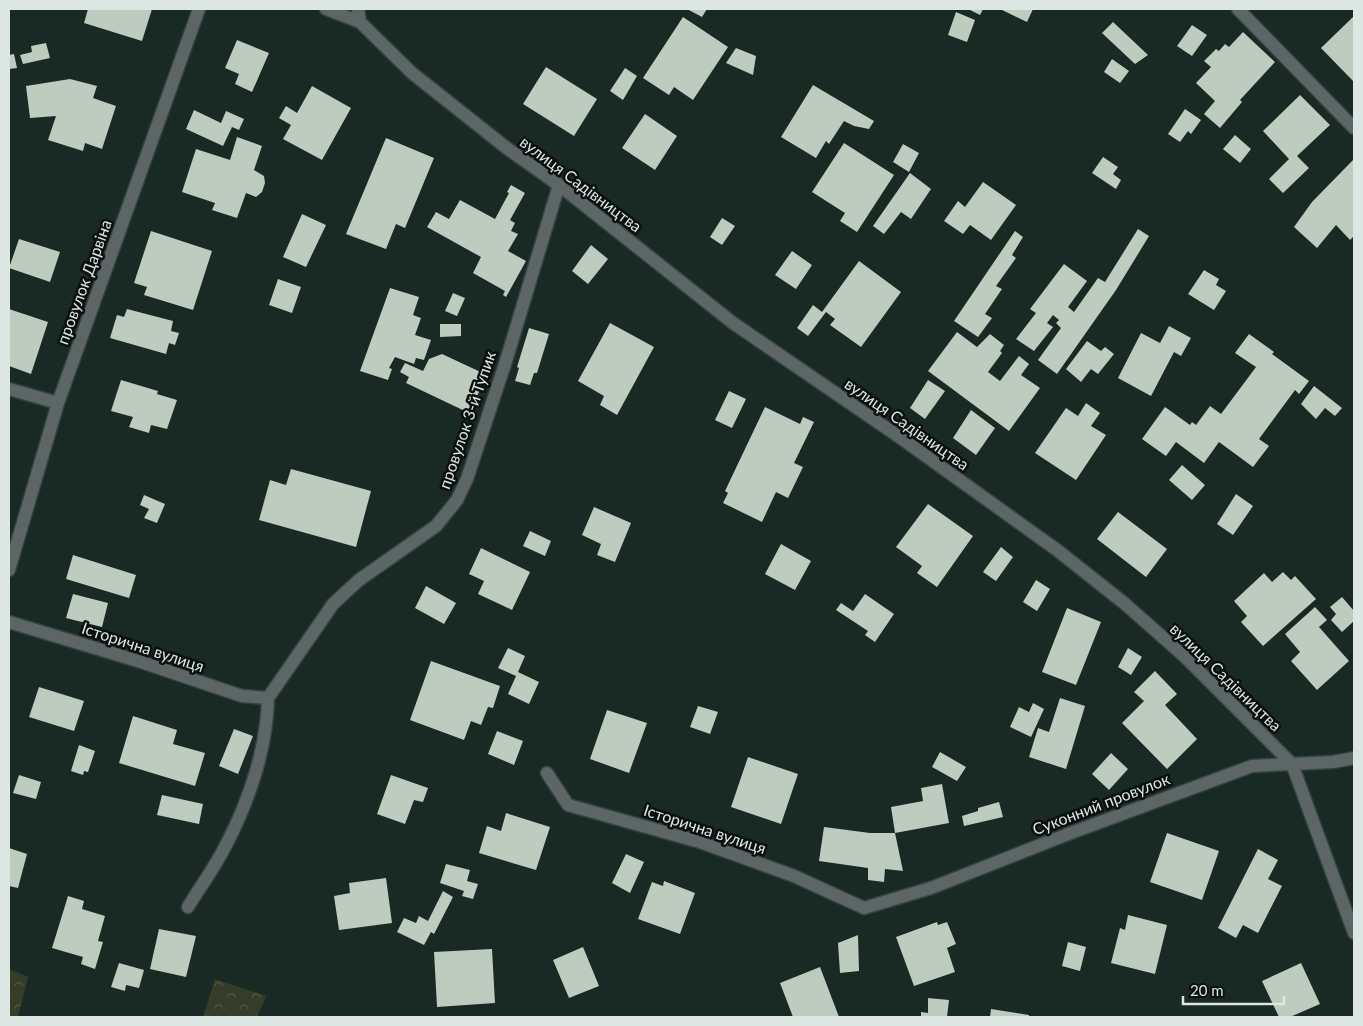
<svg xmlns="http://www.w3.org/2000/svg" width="1363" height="1026" viewBox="0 0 1363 1026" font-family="Lato,sans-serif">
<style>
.forest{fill:url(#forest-crowns)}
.building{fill:#bdccbf}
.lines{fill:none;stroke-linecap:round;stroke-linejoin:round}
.minor-casing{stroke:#34433f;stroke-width:15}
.minor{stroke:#5d6666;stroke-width:12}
.labels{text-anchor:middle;stroke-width:5;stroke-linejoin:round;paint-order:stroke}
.street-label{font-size:16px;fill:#dce6e3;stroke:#09100e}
</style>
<defs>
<pattern id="forest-crowns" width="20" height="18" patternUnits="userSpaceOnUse" patternTransform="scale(1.25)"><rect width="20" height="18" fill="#353d29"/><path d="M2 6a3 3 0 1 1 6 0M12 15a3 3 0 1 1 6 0" fill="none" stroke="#525948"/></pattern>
</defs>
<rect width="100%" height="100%" fill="#192924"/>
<path class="forest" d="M9,969L28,977L18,1017H9Z
M215,979L266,996L257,1017H203Z"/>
<path class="building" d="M88,9H152L142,41L84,23Z
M687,9H707L702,17Z
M968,9H983L980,15Z
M1000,9H1033L1027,22Z
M956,12L975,20L967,42L948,35Z
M1354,16V82L1321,48Z
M683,17L728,47L693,100L674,87L669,95L643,78Z
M1113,22L1148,55L1135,64L1102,33Z
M1192,25L1207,35L1192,56L1177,46Z
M1243,32L1275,62L1240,100L1242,102L1220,128L1204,114L1215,101L1196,83L1211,67L1204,61L1216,49L1219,51L1225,44L1229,47Z
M237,40L269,53L252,92L235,84L239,74L225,68Z
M46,43L50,58L23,64L20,55L32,52L31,46Z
M736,48L756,56L753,75L726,63Z
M14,54L17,68L9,69V55Z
M1112,59L1129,71L1120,83L1104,72Z
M546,67L597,99L574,136L523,104Z
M625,68L637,76L623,100L610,91Z
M70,79L97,86L93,98L116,106L102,149L85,143L83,151L48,140L56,116L30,118L26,86Z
M813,85L874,121L869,129L854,126L844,121L829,144L826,141L816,158L781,137Z
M312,86L351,108L322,160L283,139L291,125L279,118L286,106L297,113Z
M1300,95L1330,125L1297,156L1309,168L1283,193L1269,179L1289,159L1263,131Z
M1185,109L1201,120L1191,134L1188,131L1180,142L1168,134Z
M194,110L221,123L226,111L244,119L239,130L232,127L223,146L186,129Z
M645,114L677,136L655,170L622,148Z
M1235,135L1251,149L1240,163L1223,149Z
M237,137L262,146L254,170L264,176L265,183L262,192L256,197L246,193L237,218L212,210L215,203L182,192L196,149L230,160Z
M386,138L434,158L405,228L396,224L386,249L346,234Z
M844,143L894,175L857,232L840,221L845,213L812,192Z
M903,144L919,153L909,172L893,162Z
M1103,157L1118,167L1113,174L1121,180L1116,189L1092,173Z
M1354,159V236L1350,240L1336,225L1317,248L1294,227L1312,202Z
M910,173L931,189L911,219L901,212L884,234L873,226Z
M983,182L1016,205L991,240L970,225L963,234L944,221L958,201L965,207Z
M511,185L525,193L510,220L515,223L511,231L518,234L508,251L526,261L506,297L503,295L505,291L473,273L481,257L427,227L436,212L449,219L460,200L495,219L509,193L507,192Z
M302,214L326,225L306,267L283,257Z
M722,218L735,226L722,245L710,237Z
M1138,229L1149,236L1116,290L1057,374L1038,360L1061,328L1056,323L1059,320L1053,315L1047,323L1053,327L1034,351L1016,339L1036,313L1030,309L1064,264L1087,281L1068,307L1074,312L1098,278L1105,282Z
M151,231L212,251L193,310L144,295L147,287L134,283Z
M1015,231L1023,237L1012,255L1016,258L996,286L1002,289L985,314L992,318L978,337L954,321Z
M19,239L60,252L50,282L9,268Z
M591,245L608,259L588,284L572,271Z
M792,251L812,265L796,289L775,275Z
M859,261L901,292L861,347L830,325L835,319L826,312L808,336L797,328L813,305L822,312Z
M1204,270L1219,279L1216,285L1226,291L1214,310L1188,294Z
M278,279L301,287L292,313L269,305Z
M390,288L419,297L413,315L421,318L415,335L431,340L424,360L416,358L414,364L395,357L389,368L392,369L388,380L360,371Z
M453,293L465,298L457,316L445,311Z
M9,309L48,322L31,374L9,366Z
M127,309L173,321L171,331L179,333L175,345L169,343L166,354L110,338L117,315L124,317Z
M610,323L654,347L617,415L600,405L604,396L578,381Z
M440,324H461V336L440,337Z
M1169,326L1191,338L1181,356L1174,352L1151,396L1118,378L1141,333L1160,343Z
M529,328L549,334L537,373H534L530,385L515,381L519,368L517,367Z
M957,332L977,347L990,334L1004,345L1000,351L1002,353L988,372L1000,381L1019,356L1029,364L1021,375L1040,388L1009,431L928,371Z
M1249,334L1274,352L1272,354L1309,381L1299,394L1295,390L1259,439L1269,446L1253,467L1219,442L1204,463L1176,442L1166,456L1142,439L1165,407L1190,425L1192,422L1196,425L1210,406L1221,414L1256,367L1235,353Z
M1087,341L1101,351L1105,347L1114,354L1098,374L1091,369L1081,382L1066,369Z
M442,354L487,375L469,413L406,383L409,377L400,372L405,363L423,371L429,359Z
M121,380L158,391L157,394L177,400L167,429L151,425L149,433L129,427L133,417L111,411Z
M928,380L945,391L925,419L910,408Z
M1314,386L1342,408L1335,416L1325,408L1316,419L1301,404Z
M729,391L746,399L732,428L715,420Z
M1086,403L1100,413L1091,426L1106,435L1076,480L1035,453L1066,408L1078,416Z
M765,407L800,424L803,417L814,422L794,463L803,467L788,498L776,492L762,522L723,503L728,493L725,491Z
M971,410L995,428L976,455L953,438Z
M1182,465L1205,485L1192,500L1169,480Z
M291,469L371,491L356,547L259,520L270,480L286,485Z
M1236,494L1253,506L1233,535L1217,524Z
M144,495L165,504L157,523L144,518L149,509L140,505Z
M928,504L973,536L937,587L917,573L922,566L896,547Z
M594,507L631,523L615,562L597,555L601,544L582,535Z
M1118,512L1167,549L1146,577L1097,539Z
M530,531L551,541L545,556L523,546Z
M781,544L811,561L795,590L765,574Z
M1001,547L1013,557L996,581L983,572Z
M481,548L530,572L512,610L478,594L484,581L469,574Z
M73,555L136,575L129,598L66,579Z
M1283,572L1291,580L1295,576L1316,599L1263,646L1241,622L1247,616L1234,601L1264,573L1272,582Z
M1036,580L1050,589L1037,611L1023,602Z
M426,586L456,603L444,624L415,608Z
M73,594L108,603L102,627L66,618Z
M865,594L894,614L875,642L865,635L868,631L836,610L841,603L853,611Z
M1342,597L1354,611V621L1342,632L1331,620L1336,614L1330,607Z
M1315,607L1327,620L1319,627L1349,661L1317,690L1291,661L1300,652L1285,634Z
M1067,608L1101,622L1076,685L1042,672Z
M508,648L525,656L518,672L539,682L529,704L508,694L516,676L498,668Z
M1128,648L1142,657L1131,675L1118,667Z
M431,661L500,686L493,708L488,707L481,725L471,721L464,740L410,720Z
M1155,671L1177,694L1165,705L1197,739L1167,769L1122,723L1144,701L1134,692Z
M39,687L84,701L74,731L29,717Z
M1060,698L1085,706L1066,769L1029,757L1038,728L1049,732Z
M1033,703L1044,709L1031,737L1010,727L1019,707L1029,712Z
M698,706L718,712L710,734L690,727Z
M607,710L647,723L629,773L590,759Z
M133,716L177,730L173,744L205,753L195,786L119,763Z
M234,729L253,736L238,774L219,766Z
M497,731L523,741L514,765L488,754Z
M79,745L95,751L88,772L84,771L83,775L71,771Z
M940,752L966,767L957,781L932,767Z
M1111,753L1128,769L1109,790L1092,774Z
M748,757L798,774L781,824L731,807Z
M19,775L41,782L36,799L13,793Z
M391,775L428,788L423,802L414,800L405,824L377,814Z
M942,784L949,823L895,833L903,871L885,869L884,882L868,880V868L819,861L824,827L870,833H895L891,807L923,801L921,788Z
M162,795L203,804L199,824L157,815Z
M999,802L1003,817L964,826L962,816L978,811V808Z
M506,813L550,827L536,870L479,853L487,826L501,831Z
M1167,833L1219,851L1202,900L1150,882Z
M9,848L27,854L18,888L9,886Z
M1258,849L1278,860L1268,879L1282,886L1258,933L1243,925L1236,938L1218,928Z
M626,854L644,862L630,893L612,883Z
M446,864L470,870L467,881L478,884L473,899L462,896L464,891L440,883Z
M386,878L392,923L339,930L334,896L350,893L349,883Z
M664,881L695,893L680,934L638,919L652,882L663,886Z
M443,891L453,897L434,934L431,932L424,945L397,932L404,918L416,923L419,916L428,921Z
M68,896L84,901L82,909L105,916L98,941L103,942L95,969L81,964L83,957L52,948Z
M1128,915L1167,925L1155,974L1111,963L1120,928L1125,930Z
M937,922L938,925L947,922L956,944L947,948L955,972L914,986L896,937Z
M159,929L196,936L186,977L150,969Z
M858,935L859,971L840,973L838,943Z
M1068,942L1086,947L1080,971L1062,966Z
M583,947L599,986L569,998L553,960Z
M492,949L495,1003L437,1007L434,952Z
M119,963L144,970L139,988L126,985L125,991L111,987Z
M1301,963L1320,1004L1290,1017H1279L1262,981Z
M820,967L839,1017H793L780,983Z
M928,998L949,1000L947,1017H921V1012L928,1013Z
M991,1009L1029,1015V1017H990Z"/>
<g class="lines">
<defs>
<path id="minor" d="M326,9L360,22
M358,9L360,22L412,73L508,149L559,185L733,323L898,436L1057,550L1124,603L1184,656L1292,764L1354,933
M1238,9L1354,128
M9,389L58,403
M9,570L58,403L199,9
M9,622L138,661L242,696L268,698
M547,773L568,805L700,842L794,876L864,908L931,888L1068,834L1252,766L1333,762L1354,758
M188,907C200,887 215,867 226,845C249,801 267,748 268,698L333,604L359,580L436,526L457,500L467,479L506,361L559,185"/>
</defs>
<use href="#minor" class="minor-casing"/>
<use href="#minor" class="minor"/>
</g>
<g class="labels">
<g class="street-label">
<text transform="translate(581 184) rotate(37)" y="6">вулиця Садівництва</text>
<text transform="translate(84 282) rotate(-70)" y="6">провулок Дарвіна</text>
<text transform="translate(467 420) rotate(-71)" y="6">провулок 3-й Тупик</text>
<text transform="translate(907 424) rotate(35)" y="6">вулиця Садівництва</text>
<text transform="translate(143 647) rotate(18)" y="6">Історична вулиця</text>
<text transform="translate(1226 677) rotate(44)" y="6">вулиця Садівництва</text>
<text transform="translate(1101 804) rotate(-21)" y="6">Суконний провулок</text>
<text transform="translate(705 829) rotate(18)" y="6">Історична вулиця</text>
</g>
</g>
<rect width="1363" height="1026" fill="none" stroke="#dce6e3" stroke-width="20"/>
<path d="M1183 996v8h101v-8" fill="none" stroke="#dce6e3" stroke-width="2.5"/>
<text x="1190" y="996" font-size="15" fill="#dce6e3" stroke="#09100e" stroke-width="4" paint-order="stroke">20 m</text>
</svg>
